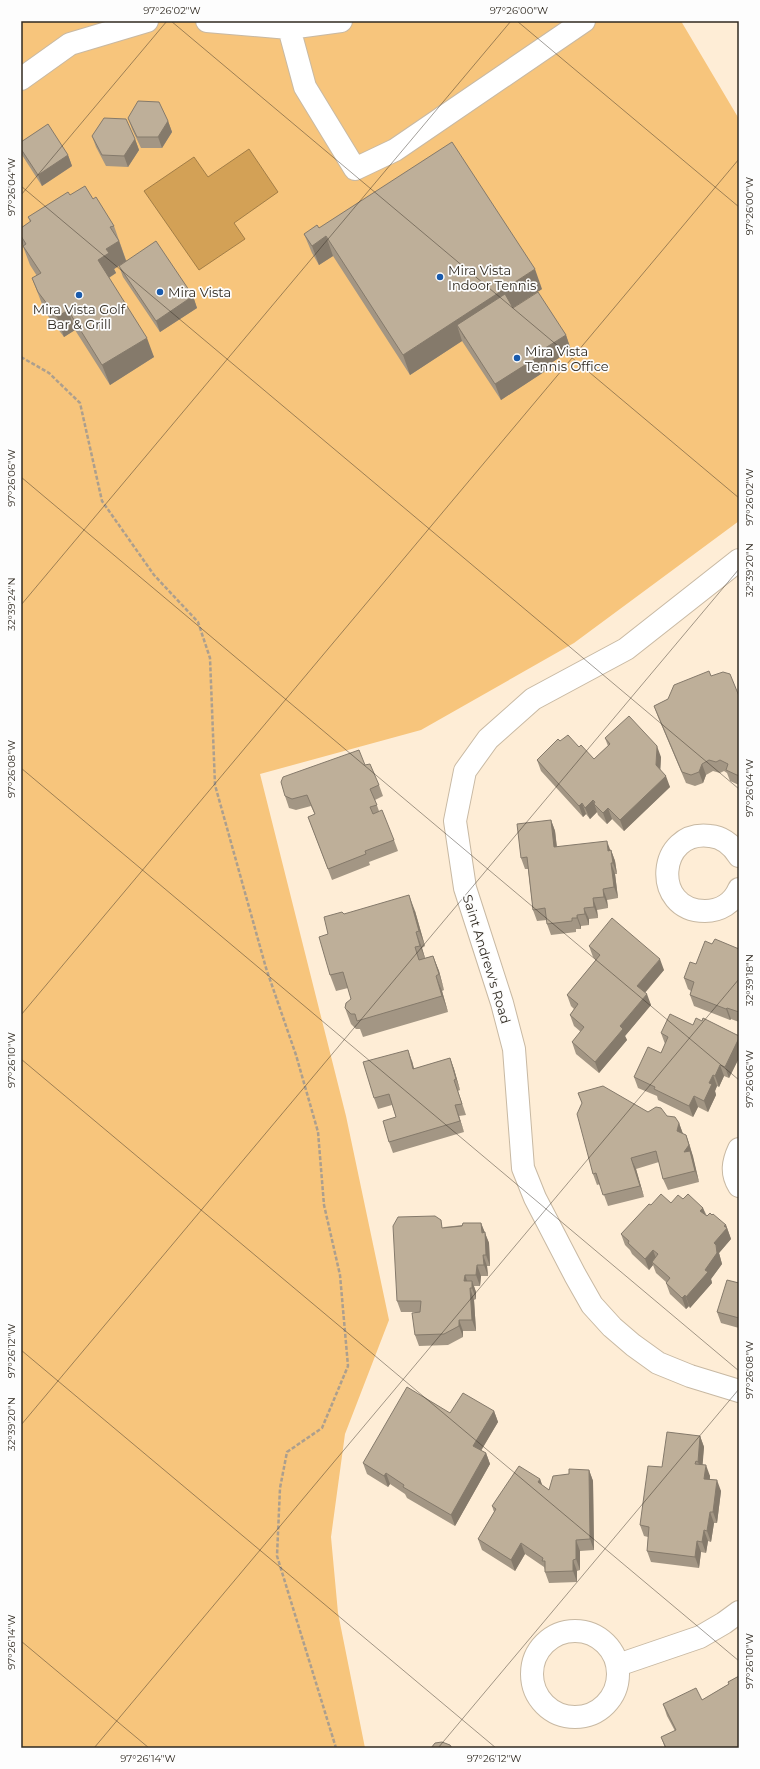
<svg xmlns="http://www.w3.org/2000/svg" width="760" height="1769" viewBox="0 0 760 1769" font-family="Montserrat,sans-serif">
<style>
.green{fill:#f7c57c}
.water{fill:#d3a156;stroke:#a27d46}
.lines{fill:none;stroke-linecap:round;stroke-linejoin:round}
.minor-casing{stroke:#c8b9a3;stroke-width:24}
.path{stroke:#ac9f8e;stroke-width:2.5;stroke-dasharray:4 2;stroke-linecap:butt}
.minor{stroke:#fff;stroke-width:22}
.wall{fill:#a39684}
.shaded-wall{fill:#857a6b}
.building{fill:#beaf99;stroke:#857a6b}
.ticks{fill:none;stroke:#302a21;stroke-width:1;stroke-opacity:0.45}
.poi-dot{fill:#1a5bac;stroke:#fdfdfd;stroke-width:1.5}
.labels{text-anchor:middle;stroke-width:3.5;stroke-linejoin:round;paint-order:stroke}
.poi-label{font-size:13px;fill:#302a21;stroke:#fdfdfd;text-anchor:start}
.street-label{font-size:13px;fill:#302a21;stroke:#fdfdfd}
.neatline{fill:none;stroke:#302a21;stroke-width:1.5}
.ticks-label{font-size:10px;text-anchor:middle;fill:#302a21}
</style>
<rect width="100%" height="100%" fill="#feedd6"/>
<path class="green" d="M21,21H681L739,119V521L574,643L421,730L260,774L346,1116L389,1320L345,1434L331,1537L338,1613L365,1748H21Z"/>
<path class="water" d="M249,149L278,192L234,223L245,239L199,270L144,191L194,157L208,177Z"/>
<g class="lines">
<defs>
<path id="minor" d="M207,21L289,28L305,87L355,169L395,150L584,21
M289,28L341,21
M21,79L70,44L147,21
M739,560L626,649L533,699L488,739L465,771L455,821L465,888L502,1003L514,1049L523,1168L535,1198L575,1275L592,1305L612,1327L633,1345L658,1363L690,1376L739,1391
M739,856C732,845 723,837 710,836C657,829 651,911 705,911C720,911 733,903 739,889
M739,1149C733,1162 731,1173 739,1186
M532 1674a43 43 0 1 1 86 0a43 43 0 1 1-86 0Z
M618,1665L700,1637L724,1623L739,1612"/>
</defs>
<use href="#minor" class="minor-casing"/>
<path class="path" d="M21,357L49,373L80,403L102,501L154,575L198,622L210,658L215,785L266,968L296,1055L318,1132L324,1205L340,1275L348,1366L322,1428L287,1452L280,1488L277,1556L336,1748"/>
<use href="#minor" class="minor"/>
</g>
<path class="wall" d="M128,118L168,121L172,132L162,148H141L132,129Z
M92,136L135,139L139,150L128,167L106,166L96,147Z
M21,142L68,155L72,166L42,186L22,155L21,153Z
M70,195L93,199L114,226L126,260L193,296L197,308L160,332L123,277L119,266L114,269L116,273L109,278L154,357L110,385L75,330L64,337L45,312L32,278L37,276L30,265L21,241V228L30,222L28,217Z
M319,228L542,289L513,308L566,335L571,350L548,365L550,368L501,400L462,341L410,375L333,256L319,265L312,253L304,234Z
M711,676L739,696V785L730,781L727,773L724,771L720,773L713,771L706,775L703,783L695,786L686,783L658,717L654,706L668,699Z
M605,738L661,757L660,770L670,787L624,831L612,819L607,824L598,815L597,812L590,819L586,814L583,817L541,771L537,760L560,741L579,747L594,759L608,746Z
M365,765L379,785L383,796L375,800L379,811L394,840L398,851L369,862L370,865L332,880L308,817L315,815L311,806L296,810L289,808L285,796Z
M551,820L555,831L557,847L611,850L615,861L617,874H615L618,898L607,900L608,908L597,910L598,918L589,919V925L581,926V929H576V932L551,935L547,924V920L537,921L533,910L528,869H525L521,858Z
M415,911L425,946L422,948L425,958L433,956L439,971L444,990L442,991L448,1012L363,1037L360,1029H356L351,1024L345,1008L351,999L348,988L336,991L330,975L328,934L344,914Z
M712,944L739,949V1022L731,1019L730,1020L694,1006L690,995L691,991L688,989L684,978Z
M589,946L664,970L645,993L651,1005L625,1036L627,1040L599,1073L576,1054L572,1042L581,1032L574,1026L570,1015L574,1009L571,1006L567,995L596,960L593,957Z
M693,1025L739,1036V1058L729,1078L724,1076L719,1087L717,1086L715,1091L716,1095L708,1112L698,1107L693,1117L658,1100L657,1096L638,1088L634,1077L661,1053L665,1044L661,1033Z
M450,1058L454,1069L460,1090L458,1091L466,1115L459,1116L464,1132L393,1153L389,1142L396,1117L392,1105L378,1109L374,1098L412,1061L414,1069Z
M578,1093L648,1112L667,1116L679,1123L683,1134L686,1135L690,1146L699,1182L668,1190L663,1179L659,1162L636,1169L644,1197L608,1206L600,1184L597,1185L593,1174L582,1103Z
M683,1199L703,1208L707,1216L726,1225L731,1239L719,1253L722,1264L711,1279L712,1283L690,1308L689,1306L686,1309L670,1294L666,1283V1282L656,1273L653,1265L649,1270L632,1254L630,1250L625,1245L621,1234L651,1205L671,1203Z
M481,1223L489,1243L490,1266H487L488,1276H481L480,1286H474L476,1292V1299L474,1300L476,1331H463V1337L448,1345L419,1346L415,1335L417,1312H401L397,1301L444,1227Z
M739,1283V1328L721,1323L717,1312Z
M494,1411L498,1422L481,1451L486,1453L490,1464L455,1526L407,1498L405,1494L390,1484L388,1487L367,1474L363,1463L450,1413Z
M700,1436L704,1447L702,1465L710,1476V1479L721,1491L717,1523H714L711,1542L708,1541L706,1553L701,1552L699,1568L651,1562L647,1551L648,1537L644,1536L640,1525L662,1467Z
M589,1470L593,1481L594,1550L580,1551V1570L577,1571V1582L549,1583L545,1572V1570L544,1567L525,1554L515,1571L482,1550L478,1539L494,1512L492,1506L540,1479L542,1485L549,1490L569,1474Z
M739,1676V1748H665L661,1737L675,1731L667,1716L663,1704L702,1700L729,1684L728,1682Z"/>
<path class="shaded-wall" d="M168,121L172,132L162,148L158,137Z
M135,139L139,150L128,167L124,156Z
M68,155L72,166L42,186L38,175Z
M326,236L333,256L319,265L312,246Z
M119,241L126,261L114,269L116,273L105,280L98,260L106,249Z
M535,269L542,289L465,339L457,325L462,341L410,375L403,355Z
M193,296L197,308L160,332L156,321Z
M68,310L75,330L64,337L57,317Z
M566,335L571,350L548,365L550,368L501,400L495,384L542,350Z
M147,338L154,357L110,385L102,365Z
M657,746L661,757L660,776L656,765Z
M702,764L706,775L703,783L699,772Z
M666,776L670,787L624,831L620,820Z
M593,800L597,812L590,819L585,808Z
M582,803L586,814L583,817L579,806Z
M608,808L612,819L607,824L603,813Z
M551,820L555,831L558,859L554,847Z
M607,841L611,852L608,851Z
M611,850L615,861L617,874L613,863Z
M611,863L615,874L618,898L614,887Z
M603,889L607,900L608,908L604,897Z
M409,895L415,911L425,946L419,931Z
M593,898L597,910L598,918L594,907Z
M584,908L589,919V925L585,914Z
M577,915L581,926V929L577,918Z
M416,932L422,948L426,961L420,946Z
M433,956L439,971L444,990L439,974Z
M660,959L664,970L641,997L637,986Z
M436,976L442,991L448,1012L442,996Z
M647,994L651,1005L625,1036L627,1040L599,1073L595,1062L620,1026Z
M727,1008L731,1019L730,1020L726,1009Z
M739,1038V1058L729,1078L725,1067Z
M408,1050L412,1061L417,1080L413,1069Z
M450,1058L454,1069L460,1090L456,1079Z
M720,1065L724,1076L719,1087L715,1076Z
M713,1075L717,1086L715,1091L716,1095L708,1112L704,1101L709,1083Z
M694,1096L698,1107L693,1117L689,1106Z
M455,1105L459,1116L464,1132L460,1121Z
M679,1123L683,1134L677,1131Z
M686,1135L693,1156L699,1182L695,1171L684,1152Z
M631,1158L636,1169L644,1197L640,1186Z
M703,1208L707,1219L700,1211Z
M481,1223L489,1243L490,1266L486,1255Z
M726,1225L731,1239L719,1253L722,1264L711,1279L712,1283L690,1308L686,1297L705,1270L714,1243Z
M653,1250L657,1261L652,1262L653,1265L649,1270L645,1259Z
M483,1255L487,1266L488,1276L484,1265Z
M477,1265L481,1276L480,1286L476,1275Z
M465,1275L469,1286L464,1281Z
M472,1281L476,1292V1299L472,1288Z
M470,1288L474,1300L476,1331L472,1320Z
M685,1295L689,1306L686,1309L682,1298Z
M459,1320L463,1331V1337L459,1326Z
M494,1411L498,1422L477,1457L473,1446Z
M700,1436L704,1447L702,1473L698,1462Z
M486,1453L490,1464L455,1526L451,1515Z
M706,1465L710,1476L708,1490L704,1479Z
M589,1470L593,1481L594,1550L590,1539Z
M386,1473L390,1484L388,1487L384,1476Z
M540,1479L544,1490L538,1482Z
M717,1480L721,1491L717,1523L713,1512Z
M710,1512L714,1523L711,1542L707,1531Z
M704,1530L708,1541L706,1553L702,1542Z
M576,1540L580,1551V1570L576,1559Z
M697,1541L701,1552L699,1568L695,1557Z
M521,1543L525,1554L515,1571L511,1560Z
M573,1560L577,1571V1582L573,1571Z"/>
<path class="building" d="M138,101L159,102L168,121L158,137H137L128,118Z
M104,118L126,119L135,139L124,156L102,155L92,136Z
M48,124L68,155L38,175L21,149V142Z
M452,142L535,269L403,355L326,236L312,246L304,234L317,225L319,228Z
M85,186L93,199L96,197L114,226L110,227L119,241L106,249L109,253L98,260L147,338L102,365L68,310L57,317L38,292L32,278L41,273L23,246L26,244L21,236V228L31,221L28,217L68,192L70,195Z
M156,241L193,296L156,321L119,266Z
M538,292L566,335L542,350L544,353L495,384L457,325L505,294L513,308Z
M709,671L711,676L723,672L730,674L739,696V776L726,770L728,764L720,760L716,762L709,760L702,764L699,772L691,775L682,772L654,706L668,699L674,685Z
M629,716L657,746L656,765L666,776L620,820L608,808L603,813L594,804L595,802L593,800L585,808L582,803L579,806L537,760L558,739L560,741L568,735L579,747L581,745L594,759L610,744L605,738Z
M359,750L365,765L370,764L379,785L370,789L377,805L370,807L373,814L382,810L394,840L365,851L366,854L328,869L308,817L315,814L307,795L292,799L285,796L281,782L283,777Z
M551,820L554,847L607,841L608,851L611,850L613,863H611L614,887L603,889L604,897L593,898L594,907L584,908L585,914L577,915V918H572V921L547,924L545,908L533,910L527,857L521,858L517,824Z
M409,895L419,931L416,932L420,946L415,947L419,960L433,956L439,974L436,976L442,996L357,1021L355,1014H351L345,1008L346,1003L351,999L343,972L330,975L319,937L328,934L324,917L342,912L344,914Z
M612,918L660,959L637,986L647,994L620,1026L623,1029L595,1062L572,1042L584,1027L570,1015L578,1004L567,995L600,955L589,946Z
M715,939L739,949V1012L727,1008L726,1009L690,995L694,982L684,978L690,962L696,964L705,941L712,944Z
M670,1014L693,1025L696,1018L702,1021L703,1018L739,1036V1038L725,1067L720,1065L715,1076L713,1075L709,1083L712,1084L704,1101L694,1096L689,1106L654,1089L655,1087L634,1077L648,1047L661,1053L668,1037L661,1033Z
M408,1050L413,1069L450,1058L456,1079L454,1080L462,1104L455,1105L460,1121L389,1142L383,1121L396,1117L389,1094L374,1098L363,1062Z
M603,1086L648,1112L656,1107L661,1108L667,1116L675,1117L679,1123L677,1131L686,1135L689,1145L684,1152L690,1151L695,1171L663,1179L656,1151L631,1158L640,1186L603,1195L596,1173L593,1174L577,1114L582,1103L578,1093Z
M661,1194L671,1203L678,1195L683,1199L688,1194L703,1208L700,1211L707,1216L710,1213L712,1215L713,1214L726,1225L724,1226L727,1228L714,1243L716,1245L717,1253L705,1270L708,1272L686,1297L685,1295L682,1298L666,1283L670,1278L652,1262L658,1254L653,1250L645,1259L628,1243L629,1241L621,1234L649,1204L651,1205Z
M435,1216L441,1220L442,1228L462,1226L463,1223H481L482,1233L485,1232L486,1255H483L484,1265H477L476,1275H465L464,1281H472V1288H470L472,1320H459V1326L444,1334L415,1335L412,1313L420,1312L421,1301H397L393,1226L398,1217Z
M727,1280L739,1283V1318L717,1312Z
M407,1387L450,1413L463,1393L494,1411L473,1446L486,1453L451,1515L403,1487L404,1485L386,1473L384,1476L363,1463Z
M667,1432L700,1436L698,1462L696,1461L695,1464L706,1465L704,1479L717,1480L713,1512H710L707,1531L704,1530L702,1542L697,1541L695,1557L647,1551L649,1527L640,1525L648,1466L662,1467Z
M519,1466L540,1479L538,1482L549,1490L553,1476L569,1474V1469L589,1470L590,1539L576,1540V1559L573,1560V1571L545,1572V1561H542L543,1558L521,1543L511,1560L478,1539L496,1509L492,1506Z
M739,1676V1748H666L661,1737L676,1730L663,1704L696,1688L702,1700L729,1684L728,1682Z
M442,1742L450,1745L452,1748H431L435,1743Z"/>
<path class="ticks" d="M171,21L739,498M517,21L739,207M21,186L739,789M21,195L167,21M21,477L739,1080M21,605L511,21M21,768L739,1371M21,1015L739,159M21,1059L739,1661M21,1350L496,1748M21,1425L739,569M21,1641L149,1748M94,1748L739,979M438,1748L739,1389"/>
<g class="poi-dot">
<circle cx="440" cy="277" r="4"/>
<circle cx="160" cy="292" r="4"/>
<circle cx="79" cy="295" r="4"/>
<circle cx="517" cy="358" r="4"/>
</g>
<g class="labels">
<g class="poi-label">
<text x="448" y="275">Mira Vista<tspan x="448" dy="15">Indoor Tennis</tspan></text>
<text x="168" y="297">Mira Vista</text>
<text x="79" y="314" text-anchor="middle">Mira Vista Golf<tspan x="79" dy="15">Bar &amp; Grill</tspan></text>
<text x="525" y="356">Mira Vista<tspan x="525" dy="15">Tennis Office</tspan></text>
</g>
<g class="street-label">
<text transform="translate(487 959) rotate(73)" y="5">Saint Andrew's Road</text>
</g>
</g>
<rect width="760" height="1769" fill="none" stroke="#fdfdfd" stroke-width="44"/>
<rect x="22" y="22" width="716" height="1725" class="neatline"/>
<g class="ticks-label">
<text x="172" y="14">97°26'02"W</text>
<text x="519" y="14">97°26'00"W</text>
<text transform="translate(11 187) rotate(-90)" y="4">97°26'04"W</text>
<text transform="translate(749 206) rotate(-90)" y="4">97°26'00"W</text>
<text transform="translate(11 478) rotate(-90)" y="4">97°26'06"W</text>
<text transform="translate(749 497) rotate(-90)" y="4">97°26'02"W</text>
<text transform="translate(749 570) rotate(-90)" y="4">32°39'20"N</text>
<text transform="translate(11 604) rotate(-90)" y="4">32°39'24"N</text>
<text transform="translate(11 769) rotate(-90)" y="4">97°26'08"W</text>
<text transform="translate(749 788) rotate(-90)" y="4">97°26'04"W</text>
<text transform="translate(749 980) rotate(-90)" y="4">32°39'18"N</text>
<text transform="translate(11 1060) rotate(-90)" y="4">97°26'10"W</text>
<text transform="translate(749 1079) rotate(-90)" y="4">97°26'06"W</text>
<text transform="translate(11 1351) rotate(-90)" y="4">97°26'12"W</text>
<text transform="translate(749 1370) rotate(-90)" y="4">97°26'08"W</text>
<text transform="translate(11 1424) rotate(-90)" y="4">32°39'20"N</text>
<text transform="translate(11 1642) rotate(-90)" y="4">97°26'14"W</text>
<text transform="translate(749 1661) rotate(-90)" y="4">97°26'10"W</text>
<text x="148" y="1762">97°26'14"W</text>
<text x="494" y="1762">97°26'12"W</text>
</g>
</svg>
